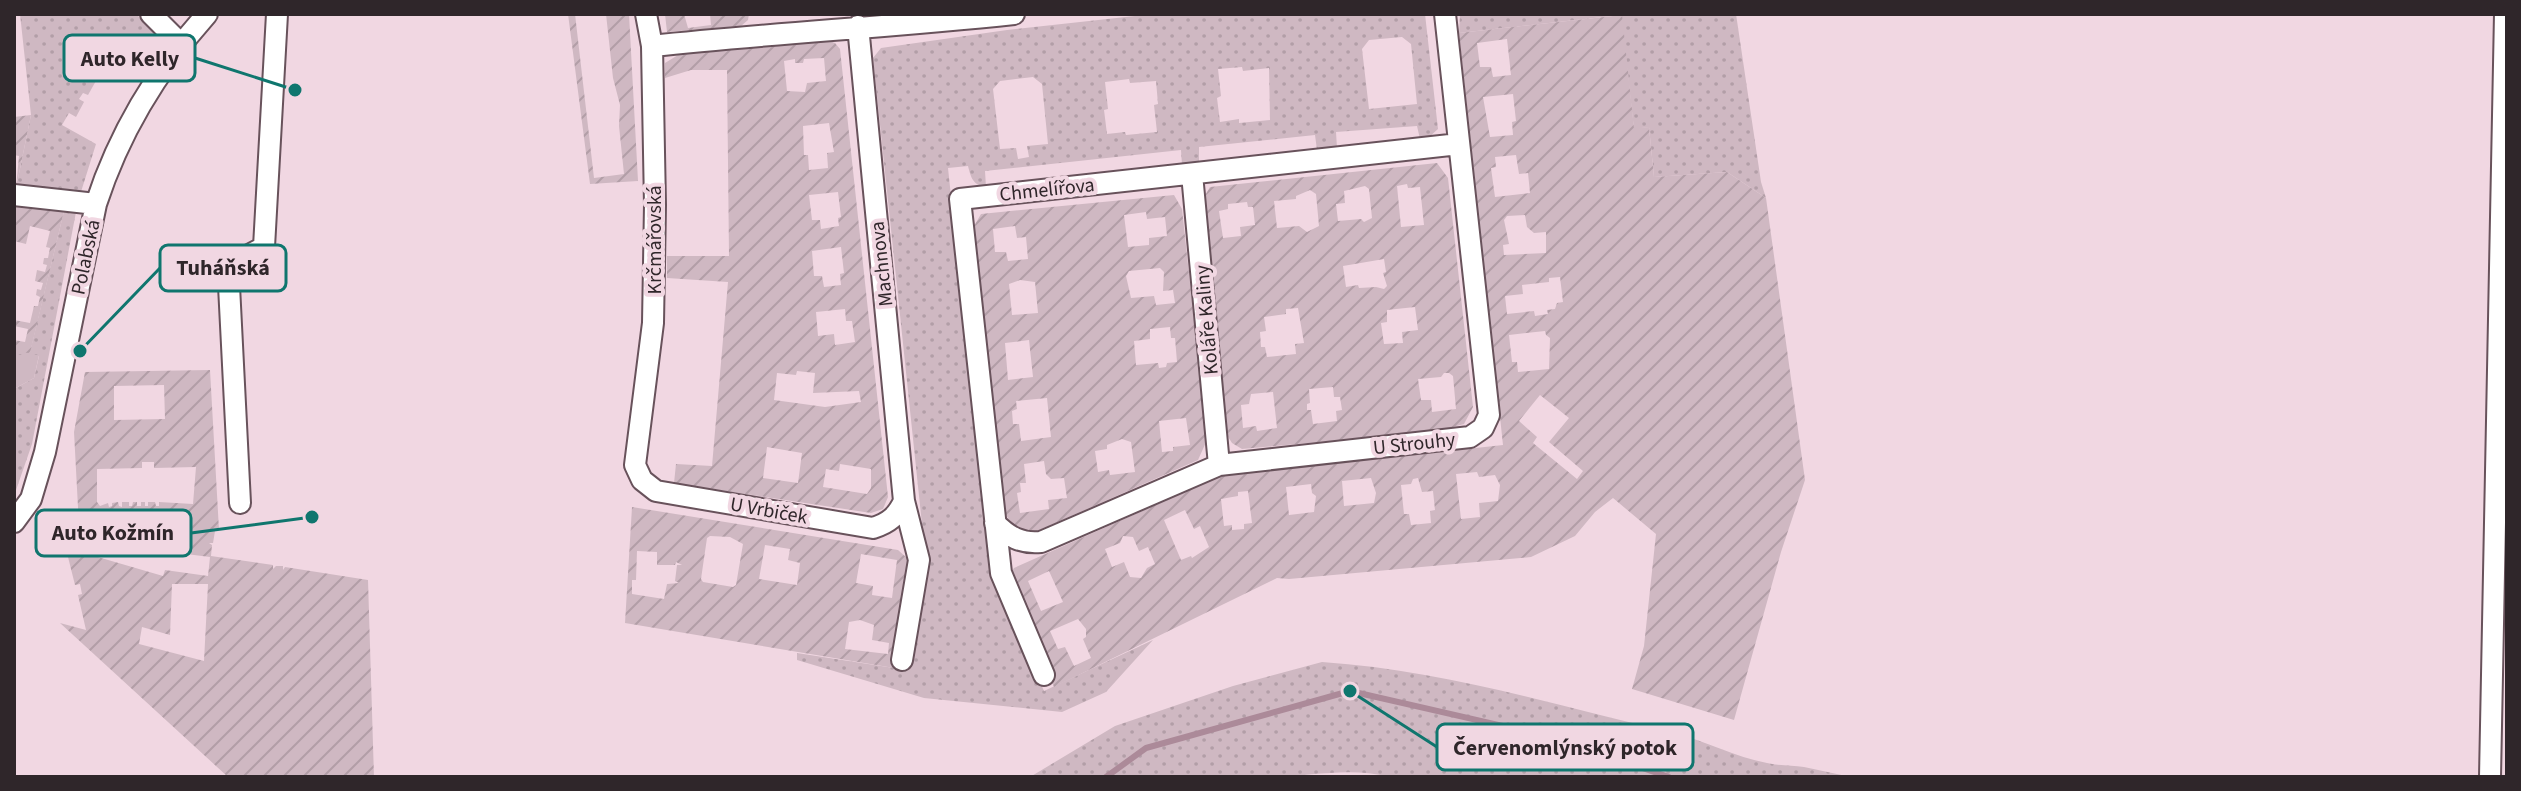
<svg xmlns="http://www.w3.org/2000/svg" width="2521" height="791" viewBox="0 0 2521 791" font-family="'Source Sans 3',sans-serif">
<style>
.grass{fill:url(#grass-dots);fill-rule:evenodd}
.park{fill:#cfb8c2}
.garden{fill:url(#garden-furrows);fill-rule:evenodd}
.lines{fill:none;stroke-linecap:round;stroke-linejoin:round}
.stream{stroke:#ac8a99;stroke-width:6}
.minor-casing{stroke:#68525b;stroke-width:24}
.minor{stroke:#fff;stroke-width:20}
.labels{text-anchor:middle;stroke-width:8;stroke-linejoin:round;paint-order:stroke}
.street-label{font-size:20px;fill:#2f262a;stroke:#f1d7e2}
.leader{fill:none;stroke:#0f766e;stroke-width:3}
.callout-dot{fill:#0f766e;stroke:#f1d7e2;stroke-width:3}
.callout{fill:#f1d7e2;stroke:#0f766e;stroke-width:3}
.callout-label{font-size:22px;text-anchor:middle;font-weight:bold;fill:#2f262a}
</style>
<defs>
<pattern id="grass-dots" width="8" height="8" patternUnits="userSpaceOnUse" patternTransform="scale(2)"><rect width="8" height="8" fill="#cfb8c2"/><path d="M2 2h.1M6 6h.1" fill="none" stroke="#b29ea7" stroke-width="1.8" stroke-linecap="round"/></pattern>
<pattern id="garden-furrows" width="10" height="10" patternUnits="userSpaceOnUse" patternTransform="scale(2)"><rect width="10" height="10" fill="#cfb8c2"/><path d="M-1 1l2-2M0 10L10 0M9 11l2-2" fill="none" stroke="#b29ea7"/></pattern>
</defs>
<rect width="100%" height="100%" fill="#f1d7e2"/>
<path class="grass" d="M20,14H136L158,35L152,47L130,36L119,54L125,58L120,68L123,70L118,81L101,72L88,95L83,93L79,99L84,102L76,117L69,113L62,125L96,144L80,195L16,188L31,115Z
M1153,14H1425L1438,129L1428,138L1420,139L1417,126L1336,132L1337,148L1317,150L1315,135L1199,147V163L1182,165L1181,150L985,171L986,187C973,185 971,178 968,166L948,168L991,571L1044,691L1153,640L1106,692L1062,712L924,698L797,660V653L907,670L925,553L873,58L881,48L1007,30ZM1402,37L1411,44L1417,104L1369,109L1362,49L1369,40ZM1242,67L1243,71L1269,68L1270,120L1239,123V119L1220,122L1217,98L1221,96L1218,69ZM1033,77L1042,84L1048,144L1027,146L1029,157L1018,159L1016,148L1000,149L993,89L1000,81ZM1129,79L1130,83L1156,81L1158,104L1154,105L1157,132L1126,135L1125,132L1107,134L1104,110L1108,109L1105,82Z
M1460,14H1736L1761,182L1766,198L1727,172L1654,177L1649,127L1634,129L1621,15L1459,33Z
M64,211L76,212L32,444L14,496V389L34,378L39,356L14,355V352H30Z
M1322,662C1443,670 1558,706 1674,733C1706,741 1735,757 1767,763C1779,766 1792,765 1804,767C1820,770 1835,774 1851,777H1389C1351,767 1312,776 1274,777C1192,779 1111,777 1030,777L1115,726L1233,686Z"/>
<path class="park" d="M14,355H39L34,378L14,389Z"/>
<path class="garden" d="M568,14H575L594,178L624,174L619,126L620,105L613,78L606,14H629L638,181L590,184Z
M665,14H684L688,28L711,25L710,14H749L748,20L741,26L667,32Z
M1622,15L1634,128L1649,127L1654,177L1727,172L1766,198L1805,480L1781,552L1734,720L1632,689L1644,646L1656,534L1613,498L1595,512L1575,536L1531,557L1289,579L1277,578L1054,687L1008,578L1014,568L1221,476L1503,445L1459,33ZM1507,39L1511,75L1493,77L1491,67H1480L1477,43ZM1513,94L1516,121L1512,122L1513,135L1490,137L1483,97ZM1516,155L1519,174L1528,173L1530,193L1495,197L1491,168L1496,167L1495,157ZM1525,215L1527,227L1534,233L1546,232V253L1504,255L1503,245L1509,244L1504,220L1507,216ZM1560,277L1563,302L1557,303L1555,309L1547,310L1548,314L1535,316L1534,311L1507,314L1505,296L1523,294L1522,285L1549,282V278ZM1545,331L1546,335L1550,338L1549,369L1518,372L1517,362H1512L1509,335ZM1540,395L1569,418L1549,442L1583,471L1577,479L1533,443L1537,437L1519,421ZM1477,472L1479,477L1495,475L1500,485L1498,501L1479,503L1480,517L1461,519L1456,474ZM1371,478L1376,493L1374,503L1344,506L1342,481ZM1418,478L1422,492L1433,491L1435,510L1430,511L1431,523L1411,525L1409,514H1404L1401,485L1411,484L1413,479ZM1311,484L1312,493L1316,496L1314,512L1289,515L1286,487ZM1248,491L1252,523L1244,524V529L1232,530V525L1224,526L1221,499L1238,496V492ZM1185,510L1194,529L1200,526L1209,547L1192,558L1191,556L1181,560L1164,520ZM1123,536L1133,537L1139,551L1148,547L1155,564L1147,568L1141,578L1130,577L1124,562L1112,567L1105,549L1120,543ZM1049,571L1063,602L1041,611L1028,581ZM1078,619L1086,629V637L1083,639L1091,658L1074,666L1065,647L1058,649L1050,631Z
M824,39L835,43L840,49L888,497L883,509L871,513L674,483L676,464L712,466L728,282L667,278V256H729L727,70H691L665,78V63L678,55ZM824,58L826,81L807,83L805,92L787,91L784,61L795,59V63H803L804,59ZM829,123L834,152L827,153L828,168L809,170L808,155H804L803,126ZM838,192L841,217L838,218L839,226L821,229L820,220H812L809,195ZM841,247L844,273L840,274L841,285L824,287L822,276H814L812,251ZM845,309L846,321H852L855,342L835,345L834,334L818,336L816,312ZM797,371L815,373L813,393L859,391L861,402L825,407L774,400L777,373L796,375ZM767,447L802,453L798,483L763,478ZM840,464L871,469V488L867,494L823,487L826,469L839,471Z
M31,115L16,188L19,156L14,155V117Z
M1437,163L1448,178L1473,407L1464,424L1438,431L1242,449L1232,443L1225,432L1201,202L1210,187ZM1407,184L1408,188L1420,187L1424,225L1401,227L1397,186ZM1365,186L1369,189L1372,218L1364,222L1361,219L1338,221L1336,204L1345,203L1344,191ZM1310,190L1316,194L1319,226L1307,232L1299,226L1277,228L1274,201L1296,199V196ZM1247,202L1248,207H1253L1255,225L1240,227L1241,236L1223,238L1219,211L1228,209V204ZM1384,259L1386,272L1383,273L1387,286L1384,289L1376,287L1359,288L1358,285L1346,287L1343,266ZM1415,307L1418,330L1402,332L1403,343L1384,344L1381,323L1387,322V310ZM1298,308L1304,343L1295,344L1296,354L1267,357L1265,347H1261L1260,332L1266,331L1264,317L1286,314V309ZM1444,373H1449L1453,376L1456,409L1432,412L1431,400H1421L1418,379L1441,377ZM1333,387L1334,397H1340L1342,410L1336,411L1337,421L1313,424L1311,410H1307V404L1310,403L1309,389ZM1273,392L1277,428L1257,431L1256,426L1243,428L1241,405L1249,404L1251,394Z
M1174,195L1182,209L1207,440L1198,460L1035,532C1019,534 1013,527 1006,515L974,226L981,214ZM1146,212L1147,219L1165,217L1167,236L1149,238V245L1128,247L1124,215ZM1015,226L1017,238L1026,237L1028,259L1008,261L1006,252H995L993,229ZM1160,268L1164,272L1163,291L1173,290L1175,303L1156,305L1154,296L1131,298L1126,276L1129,271ZM1020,280L1035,282L1038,313L1012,315L1009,284ZM1170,327L1171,338H1175L1177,362L1167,363L1166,367L1159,368L1158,363L1136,365L1134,341L1150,339V329ZM1029,340L1033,377L1008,380L1005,343ZM1047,398L1051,437L1021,441L1019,424H1013L1012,411L1017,409L1016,401ZM1186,418L1190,445L1173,447V451L1162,452L1159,421ZM1122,439L1131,442L1135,472L1110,475L1109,470L1098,472L1095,451L1107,449V445ZM1044,461L1046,474L1051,479L1064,478L1067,498L1048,500L1049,509L1020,513L1017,493L1021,492L1020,483H1026L1024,464Z
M14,205H31L64,211L30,353L14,352V340L25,342L28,329L14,326V320L30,323L34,306H38L40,297L36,295L37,289L41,290L43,283L35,281L37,270L45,272L47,265L43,264L44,258H48L50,248L46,247L50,231L30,226L26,244L14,241Z
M210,370L219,530L211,529L215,531L213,543H209L212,545L211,556L273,565V569L276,566H283V570L285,567L368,580L374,777H228L60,623L86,630L78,595L82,594L80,584L75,585L61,529L79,526L74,432L85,372ZM164,385L165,419L114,420V386ZM142,462H154V468L196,467L193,504L159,502V506H156L155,502H148V506H145V502H141V506H137V502H133L132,506H129V502H122V507L119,506L118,502L112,503V506L109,507L108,503L100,506L97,502V469L142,468ZM98,524L99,531L170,552L210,557L208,576L165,570L163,576L91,555L92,552L85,550L79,527ZM172,584H208L204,661L139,644L142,627L170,635Z
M632,507L898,550L907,558L912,569L894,668L625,623ZM710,536L730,537L743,544L736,585L733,587L703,582L701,579L707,538ZM765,545L790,549L788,560L800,563L797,585L759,579ZM637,551L657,552V565H675L676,562L682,565H677L675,581L679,583L667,584L664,599L632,594V580H636ZM861,554L897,560L892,598L872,595L873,586L856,583ZM860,620L874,625L872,640L889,643L888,654L845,649L849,622Z"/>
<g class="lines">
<path class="stream" d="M1106,777L1146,748L1350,691L1551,737L1669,777"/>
<defs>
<path id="minor" d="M151,14L181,44
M646,14L652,46L655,205L653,323L635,465L642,480L656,491L873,528C889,523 897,516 904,501
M858,26L904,501L919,560L902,660
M652,46C773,33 894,27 1014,14
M1192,174L1219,465
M14,195L96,204
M240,503L228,266L264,247L277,14
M14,522L31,499L45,452L96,204C119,133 158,69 207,14
M995,523C1009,537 1021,544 1041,542L1219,465L1470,437L1483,428L1489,415L1445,14
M1044,675L1001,573L960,199L1459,144
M2490,777L2505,14"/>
</defs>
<use href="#minor" class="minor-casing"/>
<use href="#minor" class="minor"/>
</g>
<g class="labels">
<g class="street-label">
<text transform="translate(1047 189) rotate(-6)" y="7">Chmelířova</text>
<text transform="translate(654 240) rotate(-90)" y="7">Krčmářovská</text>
<text transform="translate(85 257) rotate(-78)" y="7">Polabská</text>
<text transform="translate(881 264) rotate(-96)" y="7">Machnova</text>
<text transform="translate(1206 320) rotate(-95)" y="7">Koláře Kaliny</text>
<text transform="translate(1414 443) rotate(-6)" y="7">U Strouhy</text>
<text transform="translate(769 510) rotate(10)" y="7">U Vrbiček</text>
</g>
</g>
<path class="leader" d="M295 90L195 58M80 351L160 268M312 517L191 533M1350 691L1437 747"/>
<g class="callout-dot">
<circle cx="295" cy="90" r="8"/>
<circle cx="80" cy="351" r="8"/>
<circle cx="312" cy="517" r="8"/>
<circle cx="1350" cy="691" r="8"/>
</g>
<g class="callout">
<rect x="64" y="35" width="131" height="46" rx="8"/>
<rect x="160" y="245" width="126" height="46" rx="8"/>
<rect x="36" y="510" width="155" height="46" rx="8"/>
<rect x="1437" y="724" width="256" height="46" rx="8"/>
</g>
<g class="callout-label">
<text x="130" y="66">Auto Kelly</text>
<text x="223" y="275">Tuháňská</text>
<text x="113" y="540">Auto Kožmín</text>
<text x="1565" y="755">Červenomlýnský potok</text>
</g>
<rect width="2521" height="791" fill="none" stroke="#2f262a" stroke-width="32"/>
</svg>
